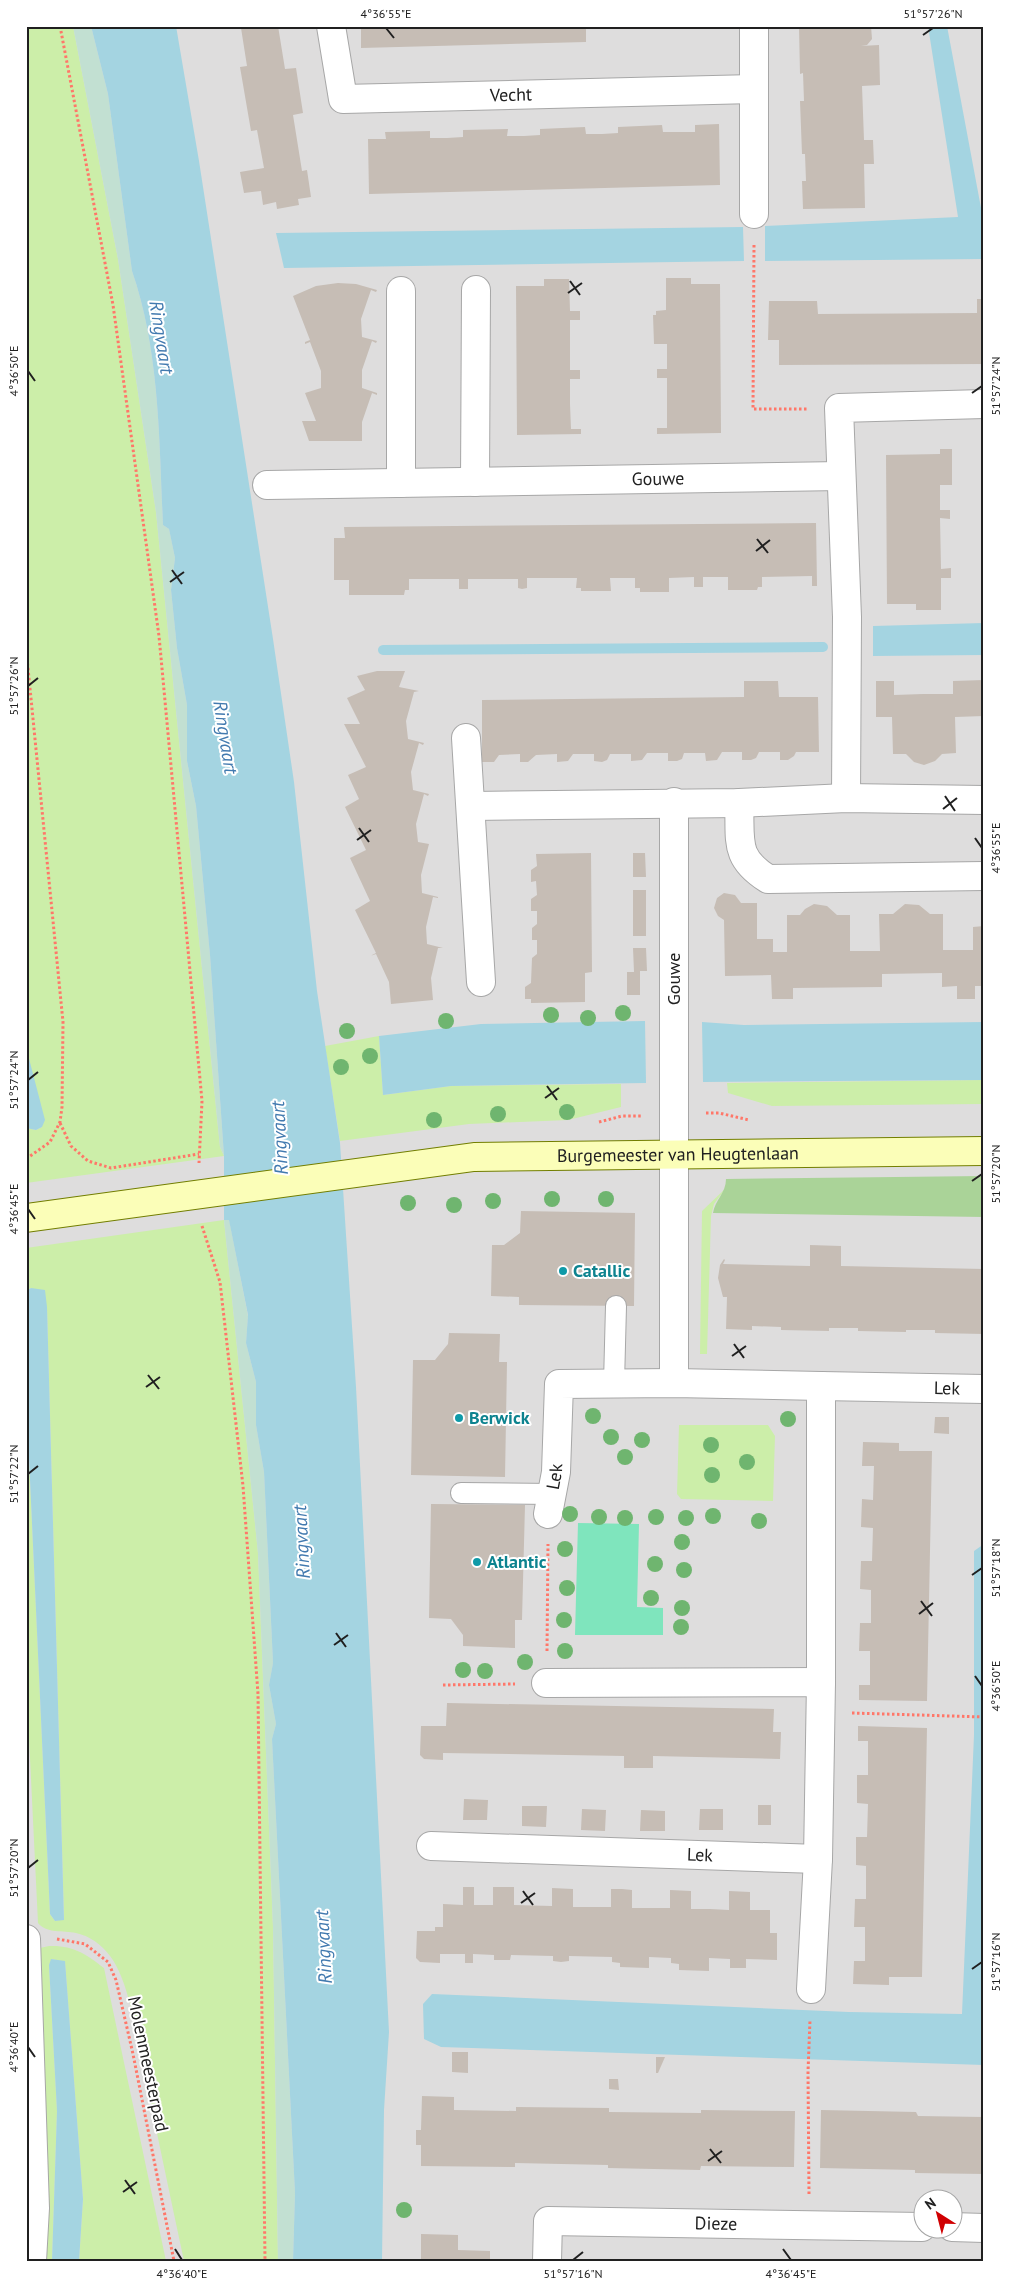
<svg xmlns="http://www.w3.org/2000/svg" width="1010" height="2287" viewBox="0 0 1010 2287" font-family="'PT Sans',sans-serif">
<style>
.residential{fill:#dedddd;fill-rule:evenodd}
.grass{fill:#cceea9}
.forest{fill:#aad398}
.wetland{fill:#c2e0d2}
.pitch{fill:#7fe5bd}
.water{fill:#a4d4e1}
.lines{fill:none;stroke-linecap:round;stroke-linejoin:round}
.stream{stroke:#a4d4e1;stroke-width:10}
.building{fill:#c6bdb5}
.lane-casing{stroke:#a7a7a7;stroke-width:22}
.street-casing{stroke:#a7a7a7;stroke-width:30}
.secondary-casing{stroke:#727e00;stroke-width:30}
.path{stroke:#ff7769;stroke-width:3;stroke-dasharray:2.5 2.5;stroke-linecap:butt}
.lane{stroke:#fff;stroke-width:20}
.street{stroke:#fff;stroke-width:28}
.secondary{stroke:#fbfeb8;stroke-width:28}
.tree{fill:#6fb56f}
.ticks{fill:none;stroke:#202020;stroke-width:2}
.culture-dot{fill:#0f9aa8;stroke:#fff;stroke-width:2}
.labels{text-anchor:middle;stroke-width:4;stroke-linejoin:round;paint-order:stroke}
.street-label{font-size:18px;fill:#202020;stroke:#fff}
.culture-label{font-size:18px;font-weight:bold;fill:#0d838f;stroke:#fff;text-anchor:start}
.water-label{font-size:19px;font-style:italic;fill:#427aaf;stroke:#fff}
.neatline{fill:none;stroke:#202020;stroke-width:2}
.ticks-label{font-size:12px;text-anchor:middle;fill:#202020}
</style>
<rect width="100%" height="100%" fill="#f1ede6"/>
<path class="residential" d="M26,26H984V2261H26ZM922,2200H952V2230H922Z"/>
<path class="grass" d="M26,26H73L118,259L156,512L220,1147L224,1156L26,1183V1128L36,1130L42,1127L26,1047Z
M379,1036L383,1095L451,1086L621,1084V1107L568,1120L469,1124L340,1141L325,1046Z
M984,1080V1104L772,1106L728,1093L727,1083Z
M726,1188L714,1204L711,1216L707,1354H700L702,1211Z
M224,1220L258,1553L273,1927L278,2261H184C170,2196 157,2132 143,2068C137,2037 129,1980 110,1956C102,1945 90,1936 76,1933C63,1930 47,1934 38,1923L26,1676V1393L50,1914L55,1921L64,1919L47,1307L31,1288L26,1291V1248Z
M679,1425H768L775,1436L773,1501L681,1499L677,1494Z
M49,1946C73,1945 86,1954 104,1968L166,2261H79L83,2199L65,1962L52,1959L49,1965L57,2111L52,2261H43L40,1948Z"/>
<path class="forest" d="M984,1176V1217L713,1213C715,1200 726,1193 726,1179Z"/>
<path class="wetland" d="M73,26H91L108,94L132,271C160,352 159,441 163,525L169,529L175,558L171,590L177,648L187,705V761L196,806L210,955L224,1156L220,1147L156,512L118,259Z
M229,1219L248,1316L246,1343L256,1382V1425L264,1472L273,1663L269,1685L276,1724L272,1739L295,2193L293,2261H278L273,1927L258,1553L224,1220Z"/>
<path class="pitch" d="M578,1523L639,1524L637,1607L663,1608V1635H575Z"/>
<path class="water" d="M91,26H176L199,161L273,639L294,782L317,991L340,1143L356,1387L389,2032L384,2110L382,2261H293L295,2193L272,1739L276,1724L269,1685L273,1663L264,1472L256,1425V1382L246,1343L248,1315L229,1220H224V1156L210,955L196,806L187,761V705L177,648L171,590L175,558L169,529L163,525C159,441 160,352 132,271L108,94Z
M928,26H947L984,224V259L765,261V226L958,217Z
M743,227L744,261L284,268L276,233Z
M984,623V655L873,656V626Z
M645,1021L646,1083L451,1086L383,1095L379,1036L481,1024Z
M702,1022L744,1025L984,1022V1080L703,1082Z
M26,1047L45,1120L42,1127L36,1130L26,1128Z
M31,1288L45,1290L47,1307L64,1920L55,1921L50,1914L26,1393V1291Z
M984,1544V2065L441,2047L424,2039L423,2004L432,1994L849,2012L962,2014L974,1735V1551Z
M51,1959L65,1961L83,2199L79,2261H52L57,2111L49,1965Z"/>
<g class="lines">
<path class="stream" d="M383,650L823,647"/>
</g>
<path class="building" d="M234,26H278L285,69L296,68L303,113L293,115L302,171L307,170L311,197L298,199L299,205L277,209L276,202L263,205L261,191L244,193L240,172L264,168L257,130L251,131L240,67L247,66L241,28L234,29Z
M361,26H586V42L361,48Z
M799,26H871L872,39L867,45L861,46L879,45L880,85L862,86L864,140H873L874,164H864L865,208L803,209L802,181H806L805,154H802L800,101H804L803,73L800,74Z
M719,124L720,185L369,194L368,139H386L385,132L430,131V138H447L463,137V130L508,129L507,136H524L540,135V129L585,127L586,134H602L618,133V127L662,125L663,132H695V125Z
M666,278H691V284H720L721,433L657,434V428H667V378H657V369H667V344H654L653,315H656V311L666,310Z
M544,279H569L570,311H580V320H570V370H580V379H570V404L571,429H581V434L517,435L516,286H544Z
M338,283L356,284L377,290L376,292L371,290L361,319L362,337L377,341L376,343L372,341L362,370V388L377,393V395L372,393L362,422V441H309L302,421H316L305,393L321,388V371L310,342L305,344V342L310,340L293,296L316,286Z
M977,299H984V364L779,365V340H768L769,301H817L818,314L977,313Z
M940,449H952V485H940V510H950V519L940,518L941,569L951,568V578H941V610H916V604H887L886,455L940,454Z
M816,523L817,586H812V576L762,577V587H758L757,590H728V577H703V587H694V577L669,578V592H640V588H635V578H610L611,591H581V588H576L577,578H527V588L522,589L518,588V579H468V589H459V579H409V590H405L404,595H349V580H334V538H345L344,527Z
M377,671H405L399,687L419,691L414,692L406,721L408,739L424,743L423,745L419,743L411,772L413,790L429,794L428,796L424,794L416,824L418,842L429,844L421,875L422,893L438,897V898L433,897L426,927L427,944L443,948H438L431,978L433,1000L391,1004L389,982L376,954L370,956L376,953L355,910L370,901L350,858L366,850L345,807L359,799L348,775L366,767L344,724H360L347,698L365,690L357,676Z
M984,680V716L955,717L956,753L942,754L935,761L924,765L914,762L906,754H893L892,717H876V681H894V695L923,694H953V681Z
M744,681H778L779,697H818L819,752H796L794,756L788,760H780V752H759L756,758L751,760H742V752H722L717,760L706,761L705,753H684L682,759L677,761H668V753H647L642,760L631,761V754H610L607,760L602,762L594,761V754H573L568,761L557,762V754L536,755L528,762H520V754L499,755L494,762H482V700L744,697Z
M591,853L592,972L585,973V1002L531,1003V999H525V987L531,983L532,958L537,954V940H532V928L537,924V911H531V899L537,895L536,881L531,882V870L537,866L536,854Z
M633,853H645L646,877H633Z
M633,890H646V936H633Z
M724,893L735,895L741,903H757V939H773V952H787V915H800L805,909L814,904L827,906L837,915H850V951H880L879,914H893L905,904L919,905L930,914H943V950H973V927L984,926V986H975V999H957V986L942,987V973L882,974V987L793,988V999H772L771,975L725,976L724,920L718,916L714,908L717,898Z
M633,948H646L647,971H640V995H627V972H634Z
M521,1211L635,1213L634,1306L519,1305V1297L491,1296L492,1245H504L520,1233Z
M810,1245L841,1246V1266L984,1269V1334L935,1333V1330H906V1332L858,1331V1328H829V1331L781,1330V1327L752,1326V1330L726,1329L727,1297H723L718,1278L720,1265L724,1259L725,1260L723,1264L810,1266Z
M449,1333L500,1334L499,1362H507L505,1477L411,1475L413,1360H435L448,1344Z
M935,1417H949V1434L934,1433Z
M863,1442L899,1443V1451H932L927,1701L859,1700V1685H870V1651H859L860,1623H871V1590L860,1589L861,1561H872L873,1528L861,1527L862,1499L873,1500L874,1466H862Z
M431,1504L525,1505L522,1620H515V1648L463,1646V1635L451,1619L429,1618Z
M447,1703L774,1709L773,1732H781L780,1759L653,1756V1768H624V1756L443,1753V1760L424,1759L420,1755L421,1726H446Z
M858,1726L927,1728L922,1977H889V1985L853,1984L854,1961H865V1927H854L855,1899H866V1866L856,1865V1837H867L868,1804L857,1803V1775H868V1741H858Z
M464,1799L488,1800L487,1820H463Z
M758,1805H771V1825H758Z
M522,1806H547L546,1827L522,1826Z
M582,1809L606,1810L605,1831L581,1830Z
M700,1809H723V1830H699Z
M641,1810L665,1811V1831H640Z
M463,1887H474V1905H493V1887H514V1905L552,1906V1888L573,1889V1907H611V1889H622L632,1890V1908H670V1890L691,1891V1909H710L729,1910V1891L750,1892V1910H770V1933H777V1960L746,1959V1968H730V1959L709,1958V1971L679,1970V1964L671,1963V1958L649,1957V1968L620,1967V1963L612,1962V1957L569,1956V1961L561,1962L553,1961V1956L511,1955L510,1960H494V1955L473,1954V1963H465V1954H440V1963L420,1962L416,1958L417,1931H435V1927H443V1904L463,1905Z
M452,2052H468V2073L452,2072Z
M656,2057H665L658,2073H656Z
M609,2079H618L619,2090L609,2089Z
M422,2096L454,2097V2110L516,2111V2107L609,2108V2112L701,2113V2110L795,2111L794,2167L701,2166L700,2170L608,2168V2165L515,2163V2167L421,2166V2145H416V2130H421Z
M821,2110L916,2112L918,2116L984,2117V2174L915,2173V2170L820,2168Z
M421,2234L458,2235V2250L490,2251V2261H421Z"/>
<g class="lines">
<defs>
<path id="lane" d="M614,1383L616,1306
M461,1493L552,1494"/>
<g id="street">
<path id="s1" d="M331,26L343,99L754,89"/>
<path d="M754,214V26"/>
<path d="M401,291V483"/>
<path d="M475,482L476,290"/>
<path id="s2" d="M267,485L841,476"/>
<path d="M466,738L481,982"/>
<path d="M846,798L847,617L839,408L984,404"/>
<path d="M739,803C741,840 733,857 768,879L984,876"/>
<path d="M472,806L739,803L846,798L984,800"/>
<path d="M674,1383V802"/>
<path id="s3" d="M821,1386L984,1389"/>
<path id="s4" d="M548,1514L556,1472L559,1384L674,1383L821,1386V1682"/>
<path d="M546,1683L821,1682L818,1859L811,1989"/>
<path id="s5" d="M431,1846L818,1859"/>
<path d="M26,1939L35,2208L32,2261"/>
<path d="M952,2227L984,2228"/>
<path id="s6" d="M547,2261L548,2221L922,2227"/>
</g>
<g id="secondary">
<path id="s7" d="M26,1218L474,1157L984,1151"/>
</g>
</defs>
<use href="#lane" class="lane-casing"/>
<use href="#street" class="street-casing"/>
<use href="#secondary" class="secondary-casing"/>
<path class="path" d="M60,26L113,305L159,636L202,1101L199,1163
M754,245L753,409H808
M26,648L63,1022L62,1107L60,1122L50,1142L26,1159
M706,1113H719L749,1120
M599,1122L622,1116H642
M60,1123L71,1146L88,1161L111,1168L199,1154
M202,1226L220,1282L243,1486L258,1694L265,2261
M547,1651L548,1544
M443,1685L515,1684
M852,1713L984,1717
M57,1939L85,1944L108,1962L116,1980L133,2054L174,2261
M809,2194L808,2072L810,2020"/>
<use href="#lane" class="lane"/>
<use href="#street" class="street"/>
<use href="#secondary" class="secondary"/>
</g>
<g class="tree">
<circle cx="623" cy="1013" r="8"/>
<circle cx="551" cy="1015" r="8"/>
<circle cx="588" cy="1018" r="8"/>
<circle cx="446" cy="1021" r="8"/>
<circle cx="347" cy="1031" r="8"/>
<circle cx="370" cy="1056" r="8"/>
<circle cx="341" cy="1067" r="8"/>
<circle cx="567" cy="1112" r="8"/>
<circle cx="498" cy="1114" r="8"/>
<circle cx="434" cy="1120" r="8"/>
<circle cx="552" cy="1199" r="8"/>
<circle cx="606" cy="1199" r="8"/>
<circle cx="493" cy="1201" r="8"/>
<circle cx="408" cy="1203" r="8"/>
<circle cx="454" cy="1205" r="8"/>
<circle cx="593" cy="1416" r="8"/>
<circle cx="788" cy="1419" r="8"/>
<circle cx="611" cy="1437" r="8"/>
<circle cx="642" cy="1440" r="8"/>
<circle cx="711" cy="1445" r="8"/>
<circle cx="625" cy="1457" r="8"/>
<circle cx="747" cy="1462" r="8"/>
<circle cx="712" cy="1475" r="8"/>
<circle cx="570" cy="1514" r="8"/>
<circle cx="713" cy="1516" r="8"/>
<circle cx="599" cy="1517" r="8"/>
<circle cx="656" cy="1517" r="8"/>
<circle cx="625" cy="1518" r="8"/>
<circle cx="686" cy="1518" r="8"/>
<circle cx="759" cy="1521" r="8"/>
<circle cx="682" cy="1542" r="8"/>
<circle cx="565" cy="1549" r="8"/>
<circle cx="655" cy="1564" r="8"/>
<circle cx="684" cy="1570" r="8"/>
<circle cx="567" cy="1588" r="8"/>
<circle cx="651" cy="1598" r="8"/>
<circle cx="682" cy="1608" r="8"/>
<circle cx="564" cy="1620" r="8"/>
<circle cx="681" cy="1627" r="8"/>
<circle cx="565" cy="1651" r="8"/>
<circle cx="525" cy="1662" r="8"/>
<circle cx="463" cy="1670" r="8"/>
<circle cx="485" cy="1671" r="8"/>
<circle cx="404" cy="2210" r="8"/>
</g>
<path class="ticks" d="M386,28L394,38M923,35L933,28M570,281L580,295M568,293L582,283M28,371L35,381M972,393L982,386M757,539L768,553M756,551L770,540M172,570L182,584M170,582L184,572M28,686L38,678M945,796L955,811M943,809L957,798M359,828L369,842M975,838L982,848M357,840L371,830M28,1080L38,1072M547,1086L557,1100M545,1098L559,1088M972,1181L982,1174M28,1209L35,1219M734,1344L744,1358M732,1356L746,1346M148,1375L159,1389M146,1387L160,1377M28,1474L38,1466M972,1575L982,1568M921,1601L932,1616M919,1614L933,1603M336,1633L346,1647M334,1645L348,1635M975,1676L982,1686M28,1868L38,1860M523,1891L533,1905M521,1903L535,1893M972,1969L982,1962M28,2047L35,2057M710,2149L721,2163M708,2161L722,2151M125,2180L135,2194M123,2192L137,2182M175,2249L182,2260M783,2249L791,2260M573,2260L583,2252"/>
<g class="culture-dot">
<circle cx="563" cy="1271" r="5"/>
<circle cx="459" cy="1418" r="5"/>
<circle cx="477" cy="1562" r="5"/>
</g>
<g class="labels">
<g class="street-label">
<text dy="6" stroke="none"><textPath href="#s1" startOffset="242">Vecht</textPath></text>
<text dy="6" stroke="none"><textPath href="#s2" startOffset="391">Gouwe</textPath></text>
<text transform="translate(674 979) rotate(-90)" y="6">Gouwe</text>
<text dy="6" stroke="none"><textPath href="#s7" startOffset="656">Burgemeester van Heugtenlaan</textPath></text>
<text dy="6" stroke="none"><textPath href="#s3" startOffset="126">Lek</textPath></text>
<text dy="6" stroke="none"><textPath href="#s4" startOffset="38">Lek</textPath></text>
<text dy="6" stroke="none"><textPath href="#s5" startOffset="269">Lek</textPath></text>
<text transform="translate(148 2064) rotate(78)" y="6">Molenmeesterpad</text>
<text dy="6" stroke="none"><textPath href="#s6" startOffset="208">Dieze</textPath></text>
</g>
<g class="culture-label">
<text x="573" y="1277">Catallic</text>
<text x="469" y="1424">Berwick</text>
<text x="487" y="1568">Atlantic</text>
</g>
<g class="water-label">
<text transform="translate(162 337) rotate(81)" y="7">Ringvaart</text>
<text transform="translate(226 737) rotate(81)" y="7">Ringvaart</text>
<text transform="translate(279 1138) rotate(-93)" y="7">Ringvaart</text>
<text transform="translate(301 1542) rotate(-93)" y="7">Ringvaart</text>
<text transform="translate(323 1947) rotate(-93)" y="7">Ringvaart</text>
</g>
</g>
<rect width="1010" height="2287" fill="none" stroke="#ffffff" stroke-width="55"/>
<g transform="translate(938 2214) rotate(324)"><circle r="24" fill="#ffffff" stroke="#a6a6a6"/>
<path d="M0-4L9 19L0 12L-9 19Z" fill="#d00002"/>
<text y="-8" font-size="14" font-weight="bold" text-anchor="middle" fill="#202020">N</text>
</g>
<rect x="28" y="28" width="954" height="2232" class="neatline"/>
<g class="ticks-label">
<text x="386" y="18">4°36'55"E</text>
<text x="933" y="18">51°57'26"N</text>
<text transform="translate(14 371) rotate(-90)" y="4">4°36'50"E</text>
<text transform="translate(996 386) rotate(-90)" y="4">51°57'24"N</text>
<text transform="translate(14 686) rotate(-90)" y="4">51°57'26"N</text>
<text transform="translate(996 848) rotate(-90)" y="4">4°36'55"E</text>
<text transform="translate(14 1080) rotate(-90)" y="4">51°57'24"N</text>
<text transform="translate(996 1174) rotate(-90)" y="4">51°57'20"N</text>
<text transform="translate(14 1209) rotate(-90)" y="4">4°36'45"E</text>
<text transform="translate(14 1474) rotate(-90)" y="4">51°57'22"N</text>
<text transform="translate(996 1568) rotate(-90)" y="4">51°57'18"N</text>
<text transform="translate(996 1686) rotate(-90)" y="4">4°36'50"E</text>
<text transform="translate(14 1868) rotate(-90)" y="4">51°57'20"N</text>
<text transform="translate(996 1962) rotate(-90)" y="4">51°57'16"N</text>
<text transform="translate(14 2047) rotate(-90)" y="4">4°36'40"E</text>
<text x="182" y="2278">4°36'40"E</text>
<text x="573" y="2278">51°57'16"N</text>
<text x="791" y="2278">4°36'45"E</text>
</g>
</svg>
